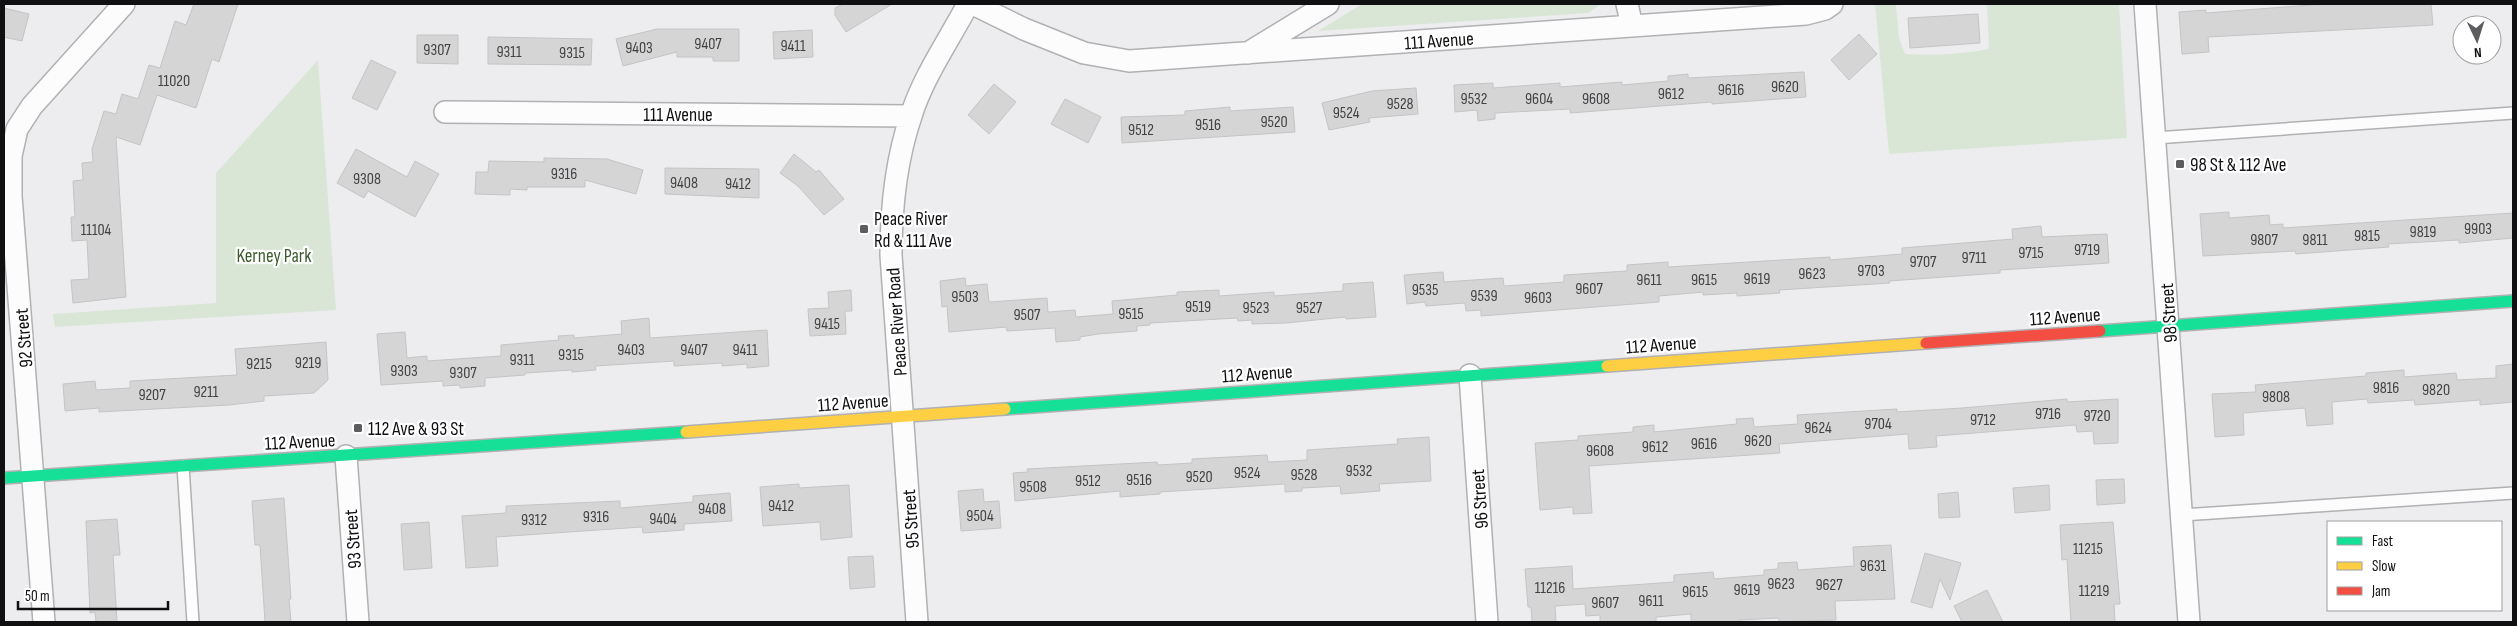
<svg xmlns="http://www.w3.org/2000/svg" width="2517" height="626" viewBox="0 0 2517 626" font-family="'Sofia Sans Condensed',sans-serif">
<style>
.green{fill:#d9e6d6}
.building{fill:#d6d5d6;stroke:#c4c4c5}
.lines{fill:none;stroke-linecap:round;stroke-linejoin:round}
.lane-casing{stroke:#b1b1b4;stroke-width:14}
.street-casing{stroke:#b1b1b4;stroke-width:24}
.fast-casing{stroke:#b1b1b4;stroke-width:14}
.slow-casing{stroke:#b1b1b4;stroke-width:14}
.jam-casing{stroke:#b1b1b4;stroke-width:14}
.lane{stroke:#fcfcfd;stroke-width:11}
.street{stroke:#fcfcfd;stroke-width:21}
.fast{stroke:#16e098;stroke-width:11}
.slow{stroke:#ffcf43;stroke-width:11}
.jam{stroke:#f24e42;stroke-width:11}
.poi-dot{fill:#5d5d60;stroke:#fff;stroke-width:2}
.labels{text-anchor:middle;stroke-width:4.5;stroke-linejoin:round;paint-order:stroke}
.number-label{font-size:16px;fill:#424143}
.street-label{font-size:19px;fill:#101012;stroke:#fff}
.poi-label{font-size:19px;fill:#101012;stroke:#fff;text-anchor:start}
.park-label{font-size:19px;fill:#3c5c2e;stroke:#fff}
</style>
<rect width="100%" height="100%" fill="#ededf0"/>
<path class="green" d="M1362,4H1601L1588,13L1318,31Z
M1875,4H1896L1899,38L1905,54C1933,56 1962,54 1989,49L1987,4H2119L2127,138L1889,154Z
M318,60L336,310L55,327L53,314L216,303V173Z"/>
<path class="building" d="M194,4H238L219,62L212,59L196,108L157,95L140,145L116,137L126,297L73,303L71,280L89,279L87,240L72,241L71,217H75L73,181L83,180L82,163L93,162L92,149L104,111L116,114L122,94L138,99L149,65L160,68L175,21L186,25Z
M843,4H892L846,32L835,15V8Z
M2324,4H2431L2433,25L2208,37L2209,52L2182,54L2179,12L2206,10V13Z
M4,8L29,14L22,41L4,37Z
M1978,14L1980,43L1910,48L1908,18Z
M657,29H739V61H713V57H677V52L623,66L616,39Z
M812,30L813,57L774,59L773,32Z
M1859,34L1877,54L1849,80L1831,60Z
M417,35H458V64L417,63Z
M488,37L592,39L591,65L488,64Z
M371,60L396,72L377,110L352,98Z
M1804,72L1806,97L1712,104V102L1570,113V109L1495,113V119L1478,121L1477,110L1455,112L1454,85L1493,83V88L1560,83V87L1622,82V85L1668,81V76L1688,74V78Z
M994,84L1016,102L989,134L968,115Z
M1416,88L1418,114L1369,118L1370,122L1329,130L1322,103L1372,91Z
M1065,99L1101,117L1088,143L1051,124Z
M1230,107V111L1293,107L1295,132L1122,143L1121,117L1185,115V111Z
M356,149L407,177L415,161L439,174L415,217L368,191L364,198L337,183Z
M794,154L816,172L819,170L844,199L824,215L798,186L780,173Z
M544,158L607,159L643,170L636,194L585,180V187H527V190L510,189V195L475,194L476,172H488L489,161L544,162Z
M665,168L759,169V198L665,194Z
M2229,212V218L2269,215L2270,225L2283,224V228L2513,213V238L2459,243V240L2388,244L2389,247L2296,254L2295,251L2203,256L2200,214Z
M2041,226L2042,237L2107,234L2109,263L2000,270V273L1889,281L1890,283L1779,290L1780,293L1737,296V293L1703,295V292L1659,296V302L1481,316V310L1466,311L1465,303L1426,306L1425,302L1407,304L1404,275L1443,272L1444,282L1503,278L1504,286L1564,282V275L1627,271V265L1668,262V267L1830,257V260L1902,254V248L2013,239L2012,229Z
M965,278L966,286L987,284L989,302L1047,298L1048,312L1075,310L1076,317L1113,314L1112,301L1177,295V292L1219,290V296L1274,292V296L1343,291V284L1373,282L1376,317L1346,319L1345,317L1286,323L1252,324V320L1238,321L1237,318L1150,323V325L1137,326V331L1098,334L1080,337V340L1056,342L1055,328L1007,331L1006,327L949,332L947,306L942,307L940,281Z
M851,290L852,311H845L846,334L810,336L808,309L829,308L828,292Z
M649,318L650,338L767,330L769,366L747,368V364L722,366V363L674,366V361L595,366L596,370L572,372V370L525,373V375L485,378V386L460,388V385L443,386V381L381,385L377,334L405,332L407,358L427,356V361L501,356V345L559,340L558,336L574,335V338L622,334L621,321Z
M326,342L328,380L314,393L264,396V401L229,405L99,412V408L65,411L63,384L95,381L96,390L130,388V381L237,375L235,349Z
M2513,364V402L2480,405V400L2415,405L2414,400L2368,403L2367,399L2332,402L2333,424L2307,426L2305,408L2243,413L2244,435L2215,437L2212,394L2256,392L2255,385L2366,376V373L2404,370V377L2456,373L2457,380L2496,378V366Z
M2067,399V402L2118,399V443L2094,444L2093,431L2077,432L2076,425L1936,436L1937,447L1909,449L1908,434L1779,444L1780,453L1589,466L1592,513L1573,514V507L1540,510L1535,443L1578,440V436L1633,432V427L1654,425V432L1737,424L1736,419L1753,418L1754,427L1798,424L1797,415L1897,409V412L1962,408Z
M1429,437L1431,481L1379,484L1380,491L1341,494L1340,486L1302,488V491L1285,492V484L1160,492V494L1120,497V491L1015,501L1013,473L1028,472L1027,469L1157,462L1158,465L1192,463V459L1267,455L1268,462L1307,460V450L1398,444L1397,439Z
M2124,479L2125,503L2097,505L2096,480Z
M799,484V488L849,485L852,537L821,540L820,522L763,526L760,487Z
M2049,485L2050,510L2015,513L2013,488Z
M983,489L984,502L999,501L1001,528L961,531L958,491Z
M1958,492L1960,517L1939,518L1938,494Z
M730,493L732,521L684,524V530L643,533L642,527L496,537L498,566L466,568L462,516L506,513V506L620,501V508L693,502V496Z
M284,498L291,599H289L291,622H265L260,545H255L252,501Z
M117,519L120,555H113L117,622H96L95,612L90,613L86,521Z
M429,522L432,568L404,570L401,524Z
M2113,522L2120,604H2114L2115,622H2071L2067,559L2062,560L2060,525Z
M1891,545L1895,599L1835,601L1836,620L1779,622V618L1740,620V622H1691V614L1656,617V622H1600V615L1586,616L1585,604L1555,606L1556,622H1532L1531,607H1528L1525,569L1572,566L1573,589L1632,585L1674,582V575L1713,572L1714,579L1764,575V570L1778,569V563L1797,562L1798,570L1854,566L1853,547Z
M1925,553L1961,563L1950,600L1940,579L1932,608L1911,602Z
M873,556L875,587L850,589L848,557Z
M1987,590L2003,622H1962L1954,606Z"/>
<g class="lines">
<defs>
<path id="lane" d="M2155,138L2513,113
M183,466L193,622
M2182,515L2513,493"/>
<path id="street" d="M973,4L1024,29L1084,53L1129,61L1806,14L1825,9L1832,4
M1627,4L1632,26
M2145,4L2189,622
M1248,53L1328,4
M445,112L911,116
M1470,375L1487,622
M346,456L358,622
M44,622L11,196V156L17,129L32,106L124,4
M917,622L891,255C891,208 896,160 911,116C923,77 949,40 968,4"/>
<path id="fast" d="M2100,331L2513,301
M1005,409L1607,366
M4,478L686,432"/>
<path id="slow" d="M1607,366L1926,343
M686,432L1005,409"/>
<path id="jam" d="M1926,343L2100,331"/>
</defs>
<use href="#lane" class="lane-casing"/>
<use href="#street" class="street-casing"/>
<use href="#fast" class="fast-casing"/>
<use href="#slow" class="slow-casing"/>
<use href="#jam" class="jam-casing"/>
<use href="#lane" class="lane"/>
<use href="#street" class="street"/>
<use href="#fast" class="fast"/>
<use href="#slow" class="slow"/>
<use href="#jam" class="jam"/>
</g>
<g class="poi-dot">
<rect x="2175" y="159" width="10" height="10" rx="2.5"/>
<rect x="859" y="224" width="10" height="10" rx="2.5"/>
<rect x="353" y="423" width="10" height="10" rx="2.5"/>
</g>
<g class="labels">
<g class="number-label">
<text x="708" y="49">9407</text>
<text x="793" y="51">9411</text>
<text x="639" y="53">9403</text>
<text x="437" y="55">9307</text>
<text x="509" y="57">9311</text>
<text x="572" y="58">9315</text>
<text x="174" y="86">11020</text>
<text x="1785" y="92">9620</text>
<text x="1731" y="95">9616</text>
<text x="1671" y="99">9612</text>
<text x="1474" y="104">9532</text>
<text x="1539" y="104">9604</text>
<text x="1596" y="104">9608</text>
<text x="1400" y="109">9528</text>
<text x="1346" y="118">9524</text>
<text x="1274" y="127">9520</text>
<text x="1208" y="130">9516</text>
<text x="1141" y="135">9512</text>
<text x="564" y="179">9316</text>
<text x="367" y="184">9308</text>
<text x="684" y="188">9408</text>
<text x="738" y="189">9412</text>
<text x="2478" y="234">9903</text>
<text x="96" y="235">11104</text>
<text x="2423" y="237">9819</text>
<text x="2367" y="241">9815</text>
<text x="2264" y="245">9807</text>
<text x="2315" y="245">9811</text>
<text x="2087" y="255">9719</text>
<text x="2031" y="258">9715</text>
<text x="1974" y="263">9711</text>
<text x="1923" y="267">9707</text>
<text x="1871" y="276">9703</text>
<text x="1812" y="279">9623</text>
<text x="1757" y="284">9619</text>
<text x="1649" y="285">9611</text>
<text x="1704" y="285">9615</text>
<text x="1589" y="294">9607</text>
<text x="1425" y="295">9535</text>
<text x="1484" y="301">9539</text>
<text x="965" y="302">9503</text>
<text x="1538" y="303">9603</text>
<text x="1198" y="312">9519</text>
<text x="1256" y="313">9523</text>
<text x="1309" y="313">9527</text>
<text x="1131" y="319">9515</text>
<text x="1027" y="320">9507</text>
<text x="827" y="329">9415</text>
<text x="631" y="355">9403</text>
<text x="694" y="355">9407</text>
<text x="745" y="355">9411</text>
<text x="571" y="360">9315</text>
<text x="522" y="365">9311</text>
<text x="308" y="368">9219</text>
<text x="259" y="369">9215</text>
<text x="404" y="376">9303</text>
<text x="463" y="378">9307</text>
<text x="2386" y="393">9816</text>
<text x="2436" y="395">9820</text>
<text x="206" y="397">9211</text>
<text x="152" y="400">9207</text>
<text x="2276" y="402">9808</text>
<text x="2048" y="419">9716</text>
<text x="2097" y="421">9720</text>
<text x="1983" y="425">9712</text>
<text x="1878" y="429">9704</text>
<text x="1818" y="433">9624</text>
<text x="1758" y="446">9620</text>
<text x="1704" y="449">9616</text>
<text x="1655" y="452">9612</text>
<text x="1600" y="456">9608</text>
<text x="1359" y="476">9532</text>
<text x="1247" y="478">9524</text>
<text x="1304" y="480">9528</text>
<text x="1199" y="482">9520</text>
<text x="1139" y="485">9516</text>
<text x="1088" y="486">9512</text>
<text x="1033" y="492">9508</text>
<text x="781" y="511">9412</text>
<text x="712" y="514">9408</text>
<text x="980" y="521">9504</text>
<text x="596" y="522">9316</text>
<text x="663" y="524">9404</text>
<text x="534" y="525">9312</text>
<text x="2088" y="554">11215</text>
<text x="1873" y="571">9631</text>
<text x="1781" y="589">9623</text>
<text x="1829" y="590">9627</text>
<text x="1550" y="593">11216</text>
<text x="1747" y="595">9619</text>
<text x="2094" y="596">11219</text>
<text x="1695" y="597">9615</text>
<text x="1651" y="606">9611</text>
<text x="1605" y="608">9607</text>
</g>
<g class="street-label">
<text transform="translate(1439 40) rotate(-4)" y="7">111 Avenue</text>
<text x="678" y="121">111 Avenue</text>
<text transform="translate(2168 313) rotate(-94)" y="7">98 Street</text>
<text transform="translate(2065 316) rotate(-4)" y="7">112 Avenue</text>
<text transform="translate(896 322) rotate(-94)" y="7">Peace River Road</text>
<text transform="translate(23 338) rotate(-95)" y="7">92 Street</text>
<text transform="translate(1661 344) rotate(-4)" y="7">112 Avenue</text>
<text transform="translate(1257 373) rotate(-4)" y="7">112 Avenue</text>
<text transform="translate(853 402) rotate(-4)" y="7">112 Avenue</text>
<text transform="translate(300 441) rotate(-3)" y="7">112 Avenue</text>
<text transform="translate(1479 499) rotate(-94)" y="7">96 Street</text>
<text transform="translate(910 519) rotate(-94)" y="7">95 Street</text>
<text transform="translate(352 539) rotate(-94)" y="7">93 Street</text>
</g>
<g class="poi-label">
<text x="2190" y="171">98 St &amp; 112 Ave</text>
<text x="874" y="225">Peace River<tspan x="874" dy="22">Rd &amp; 111 Ave</tspan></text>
<text x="368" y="435">112 Ave &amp; 93 St</text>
</g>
<g class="park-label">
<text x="274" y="262">Kerney Park</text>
</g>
</g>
<rect width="2517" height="626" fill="none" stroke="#101012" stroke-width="10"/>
<rect x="2327" y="521" width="175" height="90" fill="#ffffff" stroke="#9f9fa0"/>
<rect x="2337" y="537" width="25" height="8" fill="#16e098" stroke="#9f9fa0"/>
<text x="2372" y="546" font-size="15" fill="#101012">Fast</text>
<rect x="2337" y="562" width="25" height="8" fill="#ffcf43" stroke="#9f9fa0"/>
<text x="2372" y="571" font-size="15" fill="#101012">Slow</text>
<rect x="2337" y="587" width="25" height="8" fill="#f24e42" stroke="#9f9fa0"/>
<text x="2372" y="596" font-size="15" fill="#101012">Jam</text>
<g transform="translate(2477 40) rotate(176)"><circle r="24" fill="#ffffff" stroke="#9f9fa0"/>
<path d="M0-4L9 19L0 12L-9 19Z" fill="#5d5d60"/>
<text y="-8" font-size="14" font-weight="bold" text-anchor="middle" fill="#101012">N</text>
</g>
<path d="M18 601v8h150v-8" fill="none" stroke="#101012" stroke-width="2.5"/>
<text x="25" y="601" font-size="15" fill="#101012" stroke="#ffffff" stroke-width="4" paint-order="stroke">50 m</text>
</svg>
